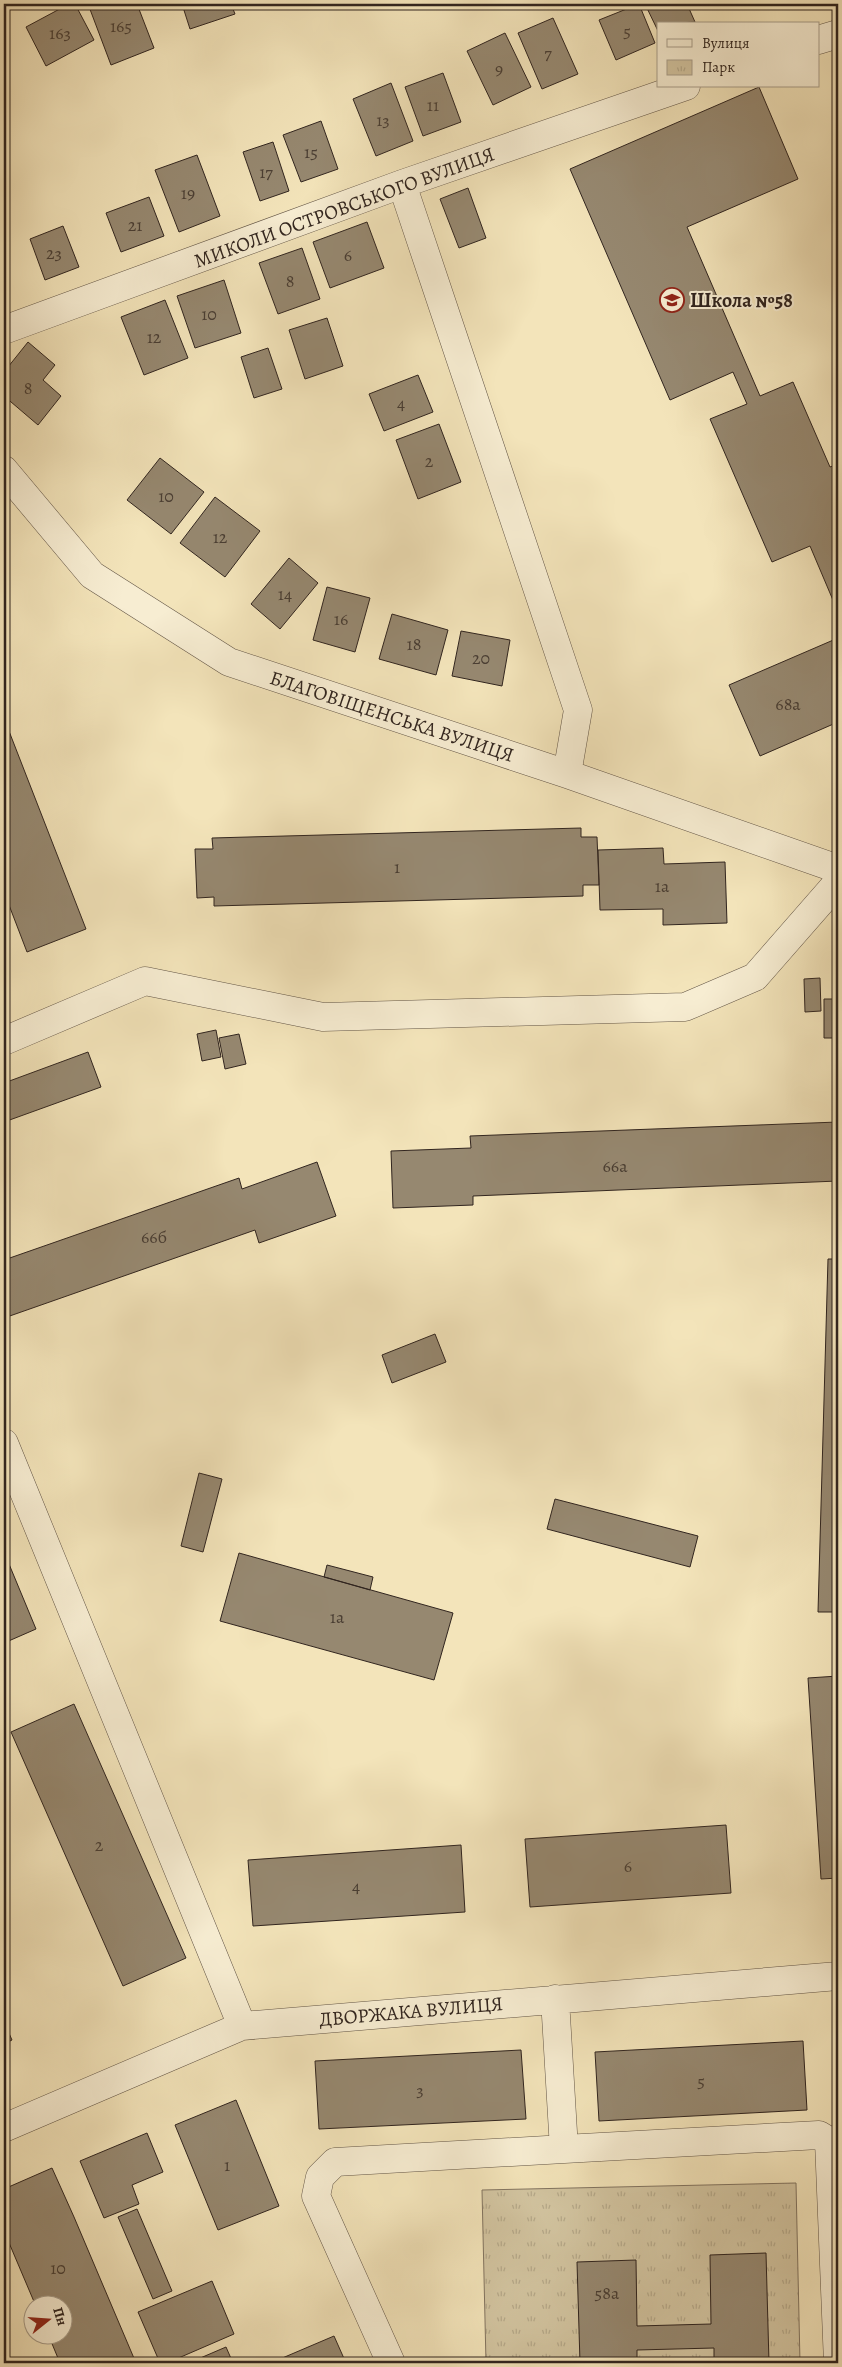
<svg xmlns="http://www.w3.org/2000/svg" width="842" height="2367" viewBox="0 0 842 2367" font-family="Alegreya,serif">
<style>
.park{fill:url(#park-tufts);stroke:#827460}
.building{fill:#968870;stroke:#31251f}
.lines{fill:none;stroke-linecap:round;stroke-linejoin:round}
.minor-casing{stroke:#625546;stroke-width:29}
.minor{stroke:#f7edd2;stroke-width:28}
.labels{text-anchor:middle;stroke-width:4;stroke-linejoin:round;paint-order:stroke}
.number-label{font-size:18px;fill:#4a3e33}
.street-label{font-size:20px;fill:#31251f;stroke:#f7edd2}
.poi-label{font-size:20px;font-weight:bold;fill:#31251f;stroke:#f7edd2;text-anchor:start}
</style>
<defs>
<pattern id="park-tufts" width="24" height="20" patternUnits="userSpaceOnUse" patternTransform="scale(1.25)"><rect width="24" height="20" fill="#d2c4a0"/><path d="M3 7l-1-3M5 7V3M7 7l1-3M15 17l-1-3M17 17v-4M19 17l1-3" fill="none" stroke="#b5a889"/></pattern>
</defs>
<rect width="100%" height="100%" fill="#f3e4ba"/>
<filter id="stains"><feTurbulence type="fractalNoise" baseFrequency=".004" numOctaves="4"/><feColorMatrix values="0 0 0 0 .2 0 0 0 0 .09 0 0 0 0 .02 0 0 0 .5 -.17"/></filter>
<radialGradient id="worn" r=".72"><stop offset=".6" stop-color="#630" stop-opacity="0"/><stop offset="1" stop-color="#630" stop-opacity=".3"/></radialGradient>
<path class="park" d="M796,2183L800,2363H486L482,2190Z"/>
<path class="building" d="M69,4H75L94,40L46,66L26,27Z
M88,4H137L154,48L111,65Z
M182,4H231L235,14L190,29Z
M639,4L655,43L616,60L599,20Z
M645,4H687L695,22L658,24V31Z
M553,18L578,74L542,89L518,33Z
M505,33L531,87L493,105L467,51Z
M443,73L461,122L423,136L405,87Z
M391,83L413,141L376,156L353,99Z
M759,87L798,179L687,227L760,396L793,382L830,467L838,464V612L810,546L772,562L710,419L747,404L733,372L670,400L570,169Z
M321,121L338,169L301,182L283,135Z
M273,142L289,191L260,201L243,152Z
M197,155L220,216L179,232L155,170Z
M468,188L486,238L459,248L440,199Z
M149,197L164,236L121,252L106,213Z
M367,222L384,268L330,288L313,242Z
M63,226L79,267L45,280L30,239Z
M302,248L320,299L278,314L259,263Z
M224,280L241,333L195,348L177,296Z
M165,300L188,358L144,375L121,317Z
M327,318L343,366L305,379L289,330Z
M28,342L55,365L43,380L61,396L38,425L4,396V372Z
M268,348L282,389L254,398L241,357Z
M418,375L433,412L384,431L369,394Z
M439,424L461,482L418,499L396,440Z
M160,458L204,492L171,534L127,500Z
M215,497L260,531L225,577L180,543Z
M289,558L318,583L280,629L251,604Z
M327,587L370,598L355,652L313,640Z
M392,614L448,630L436,675L379,659Z
M461,631L510,640L502,686L452,676Z
M838,638V722L760,756L729,685Z
M7,726L86,929L27,952L4,892V727Z
M581,828V837H597L599,885H583V896L214,906V897L197,898L195,849H213L212,838Z
M663,848L664,864L725,862L727,923L663,925V909L600,910L598,850Z
M820,978L821,1011L805,1012L804,979Z
M824,999H838V1038H824Z
M216,1030L221,1057L202,1061L197,1034Z
M239,1034L246,1064L225,1069L219,1038Z
M88,1052L101,1087L4,1122V1083Z
M838,1122V1181L473,1196V1205L393,1208L391,1151L471,1148L470,1136Z
M317,1162L336,1216L259,1243L255,1230L4,1318V1260L239,1178L242,1189Z
M828,1259H838V1612H818Z
M435,1334L446,1362L392,1383L382,1355Z
M199,1473L222,1479L203,1552L181,1546Z
M555,1499L698,1536L690,1567L547,1529Z
M4,1552L36,1629L4,1643Z
M239,1553L453,1613L434,1680L220,1621Z
M327,1565L373,1577L370,1590L324,1577Z
M838,1676V1878L821,1879L808,1678Z
M74,1704L186,1958L123,1986L11,1732Z
M726,1825L731,1893L530,1907L525,1839Z
M461,1845L465,1912L253,1926L248,1860Z
M4,2022L12,2040L4,2044Z
M803,2041L807,2110L599,2121L595,2052Z
M521,2050L526,2119L319,2129L315,2061Z
M236,2100L279,2206L218,2230L175,2125Z
M147,2133L163,2172L132,2185L139,2204L104,2218L80,2161Z
M52,2168L74,2217L136,2363H60L48,2334H62V2304H35L4,2231V2189Z
M137,2209L172,2291L153,2299L118,2217Z
M766,2253L769,2363H714V2348L637,2350V2363H580L577,2262L636,2260L637,2326L711,2324L710,2255Z
M212,2281L234,2334L167,2363H160L138,2312Z
M334,2336L346,2363H273V2362Z
M226,2347L233,2363H200L198,2359Z"/>
<g class="lines">
<defs>
<path id="minor" d="M818,40L838,34
M402,184L578,710L567,774
M4,330L402,184L686,86
M4,470L92,575L229,662L567,774L838,869
M4,1041L145,981L323,1017L685,1007L755,977L838,882
M4,1443L242,2026
M555,1999L564,2149L819,2135L829,2141L838,2363
M4,2128L242,2026L838,1976
M391,2363L316,2196L320,2177L335,2162L564,2149"/>
</defs>
<use href="#minor" class="minor-casing"/>
<use href="#minor" class="minor"/>
</g>
<defs>
<symbol id="school-ring" viewBox="-11 -11 22 22"><circle r="9.5" fill="#f7edd2" stroke="#8f2418" stroke-width="1.5"/><path d="M0-5L7-2L0 1L-7-2ZM-4 1L0 2.5L4 1V4Q0 6-4 4Z" fill="#8f2418"/></symbol>
</defs>
<g fill-rule="evenodd">
<use href="#school-ring" x="658" y="286" width="28" height="28"/>
</g>
<g class="labels">
<g class="number-label">
<text x="121" y="32">165</text>
<text x="627" y="37">5</text>
<text x="60" y="39">163</text>
<text x="548" y="59">7</text>
<text x="499" y="75">9</text>
<text x="433" y="111">11</text>
<text x="383" y="126">13</text>
<text x="311" y="158">15</text>
<text x="266" y="178">17</text>
<text x="188" y="199">19</text>
<text x="135" y="231">21</text>
<text x="54" y="259">23</text>
<text x="348" y="261">6</text>
<text x="290" y="287">8</text>
<text x="209" y="320">10</text>
<text x="154" y="343">12</text>
<text x="28" y="394">8</text>
<text x="401" y="409">4</text>
<text x="429" y="467">2</text>
<text x="166" y="502">10</text>
<text x="220" y="543">12</text>
<text x="285" y="600">14</text>
<text x="341" y="625">16</text>
<text x="414" y="650">18</text>
<text x="481" y="664">20</text>
<text x="788" y="710">68а</text>
<text x="397" y="873">1</text>
<text x="662" y="892">1а</text>
<text x="615" y="1172">66а</text>
<text x="154" y="1243">66б</text>
<text x="337" y="1623">1а</text>
<text x="99" y="1851">2</text>
<text x="628" y="1872">6</text>
<text x="356" y="1892">4</text>
<text x="701" y="2087">5</text>
<text x="420" y="2096">3</text>
<text x="227" y="2171">1</text>
<text x="58" y="2274">10</text>
<text x="607" y="2299">58а</text>
</g>
<g class="street-label">
<text transform="translate(344 207) rotate(-20)" y="7">МИКОЛИ ОСТРОВСЬКОГО ВУЛИЦЯ</text>
<text transform="translate(392 716) rotate(18)" y="7">БЛАГОВІЩЕНСЬКА ВУЛИЦЯ</text>
<text transform="translate(411 2011) rotate(-5)" y="7">ДВОРЖАКА ВУЛИЦЯ</text>
</g>
<g class="poi-label">
<text x="690" y="307">Школа №58</text>
</g>
</g>
<rect width="842" height="2367" fill="none" stroke="#f3e4ba" stroke-width="20"/>
<rect x="5" y="5" width="832" height="2357" fill="none" stroke="#31251f" stroke-width="2.5"/>
<rect x="10" y="10" width="822" height="2347" fill="none" stroke="#31251f"/>
<rect x="657" y="22" width="162" height="65" fill="#f7edd2" stroke="#a89d8a"/>
<rect x="667" y="39" width="25" height="8" fill="#f7edd2" stroke="#a89d8a"/>
<text x="702" y="48" font-size="15" fill="#31251f">Вулиця</text>
<rect x="667" y="60" width="25" height="15" fill="url(#park-tufts)" stroke="#a89d8a"/>
<text x="702" y="72" font-size="15" fill="#31251f">Парк</text>
<g transform="translate(48 2320) rotate(73)"><circle r="24" fill="#f7edd2" stroke="#a89d8a"/>
<path d="M0-4L9 19L0 12L-9 19Z" fill="#8f2418"/>
<text y="-8" font-size="14" font-weight="bold" text-anchor="middle" fill="#31251f">Пн</text>
</g>
<rect width="100%" height="100%" filter="url(#stains)"/>
<rect width="100%" height="100%" fill="url(#worn)"/>
</svg>
